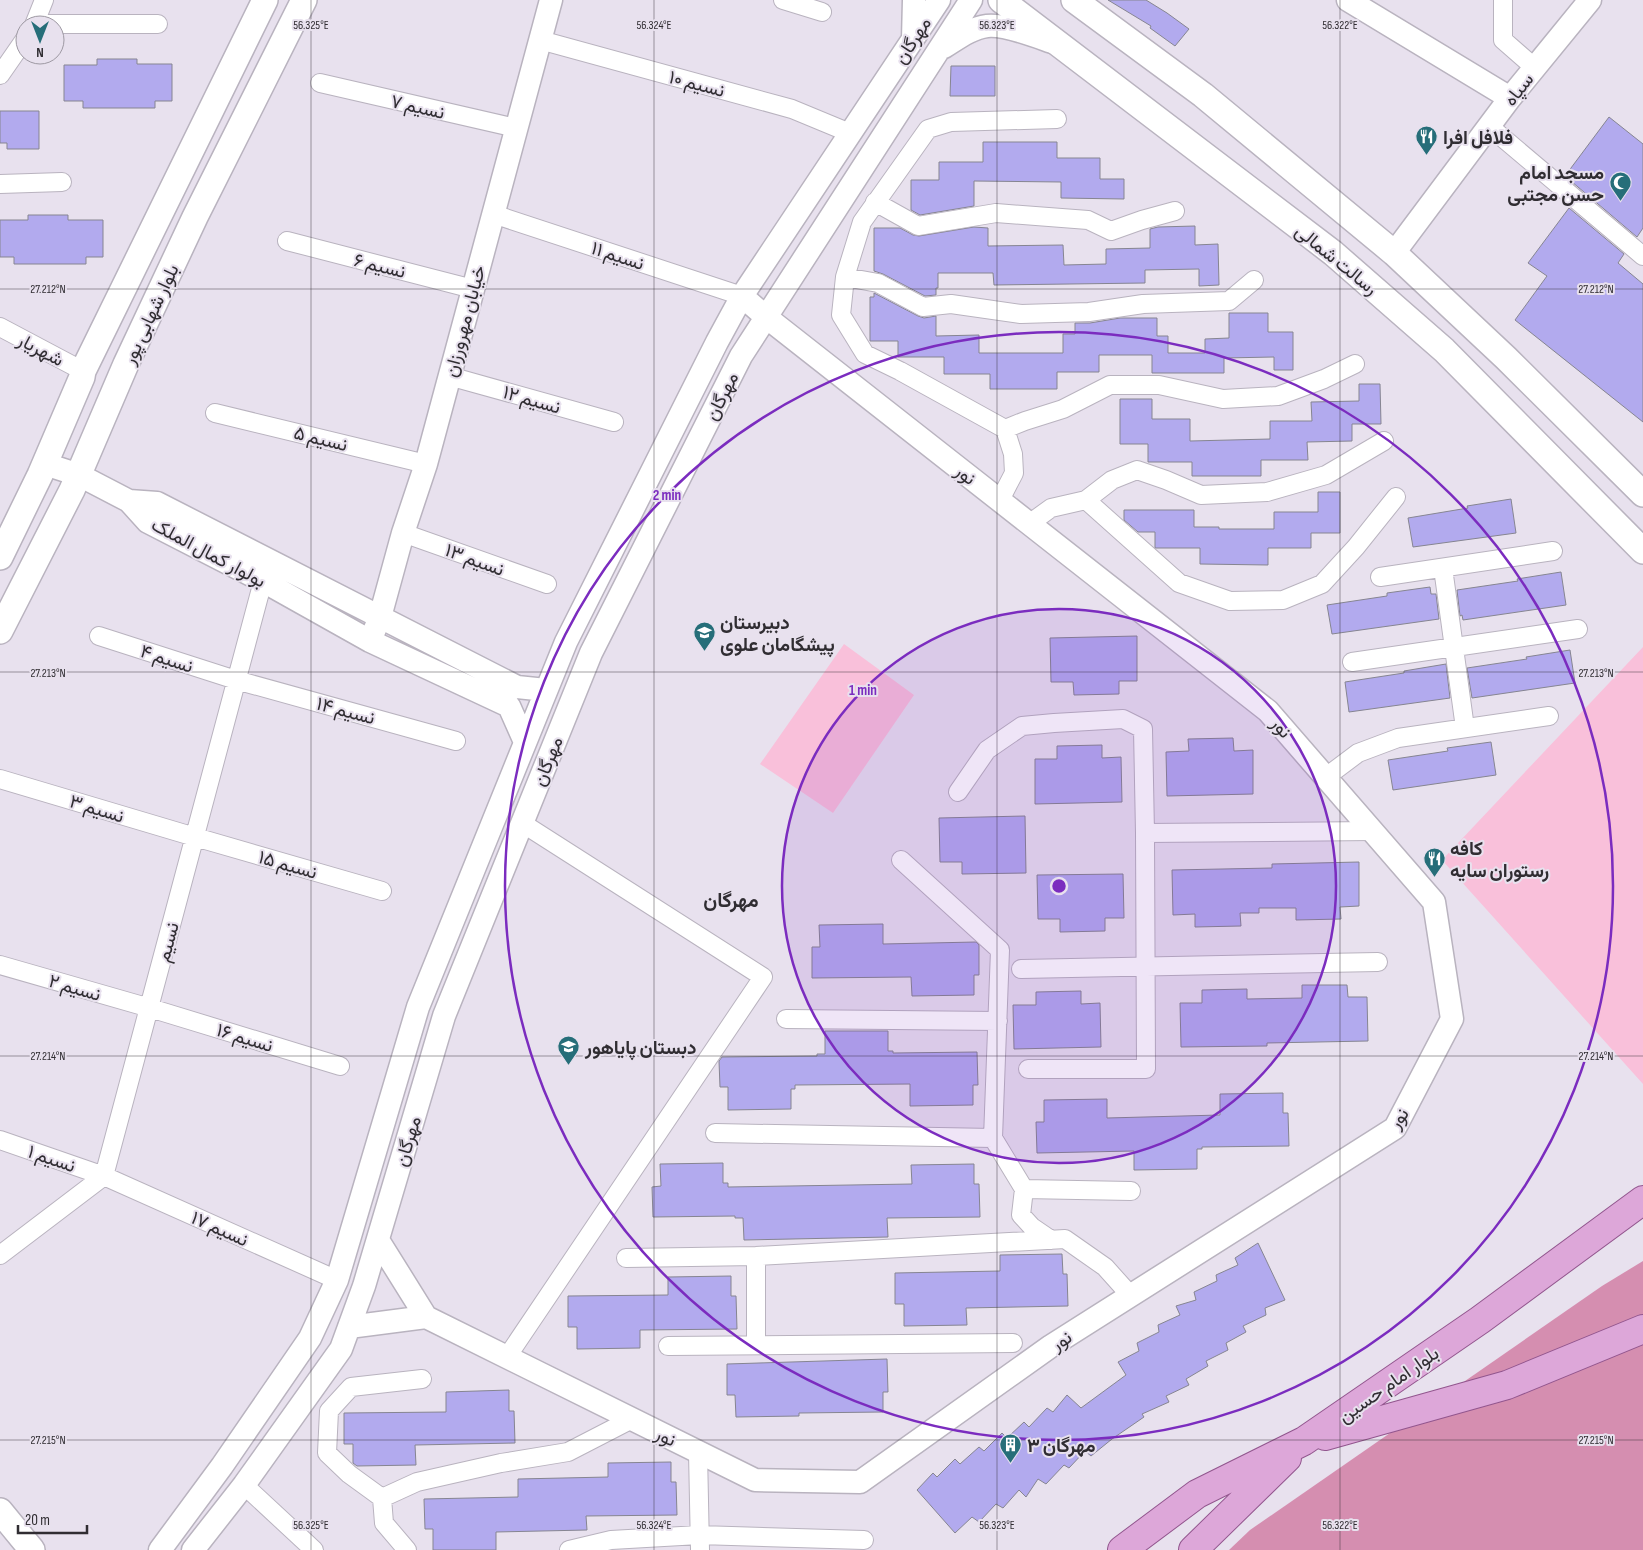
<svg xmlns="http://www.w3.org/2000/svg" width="1643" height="1550" viewBox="0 0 1643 1550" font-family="'Sofia Sans Condensed',Vazirmatn,sans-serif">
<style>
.green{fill:#f9c0da}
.forest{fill:#d58eb0}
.building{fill:#b2aaee;stroke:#868591}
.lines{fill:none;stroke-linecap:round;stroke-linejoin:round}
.minor-casing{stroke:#b9b3bf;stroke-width:20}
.tertiary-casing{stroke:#b9b3bf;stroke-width:25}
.secondary-casing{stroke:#b9b3bf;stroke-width:28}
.primary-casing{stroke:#92568e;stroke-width:30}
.minor{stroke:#fff;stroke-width:18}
.tertiary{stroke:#fff;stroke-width:22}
.secondary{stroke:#fff;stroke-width:25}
.primary{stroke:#dda7d9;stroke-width:28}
.ticks{fill:none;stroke:#302d32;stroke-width:1;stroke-opacity:0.45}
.ring{fill:none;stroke:#7b2cbf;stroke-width:2.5}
.labels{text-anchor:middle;stroke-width:4;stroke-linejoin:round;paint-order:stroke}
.street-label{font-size:19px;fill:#302d32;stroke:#e8e1ee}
.poi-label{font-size:19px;font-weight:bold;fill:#302d32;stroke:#e8e1ee;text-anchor:start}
.neighbourhood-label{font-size:20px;font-weight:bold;fill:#302d32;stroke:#e8e1ee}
.ticks-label{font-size:12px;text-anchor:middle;fill:#302d32;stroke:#e8e1ee;stroke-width:4;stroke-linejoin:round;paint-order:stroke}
.centre{fill:#7b2cbf;stroke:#e8e1ee;stroke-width:2.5}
.ring-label{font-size:15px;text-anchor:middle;font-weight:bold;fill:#7b2cbf;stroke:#e8e1ee;stroke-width:4;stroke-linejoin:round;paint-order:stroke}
</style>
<rect width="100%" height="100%" fill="#e8e1ee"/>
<path class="green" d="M844,644L914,695L833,813L760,764Z
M1643,647V1084L1442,860Z"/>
<path class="forest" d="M1643,1261V1550H1229L1250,1530L1602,1286Z"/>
<path class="building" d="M1108,0H1146L1167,13L1189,29L1175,46L1150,28L1151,26Z
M97,59H137V64H172V101H155V108H83V101H64V65H97Z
M951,66H995V96H950Z
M0,111H39V149H7V143H0Z
M1609,117L1643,144V228L1637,237L1565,176Z
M983,142H1057V158H1100V179H1124V199L1061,198V182L974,181V206L920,215L911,210V180H939V162H983Z
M1569,208L1624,254L1618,263L1643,284V422L1515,320L1547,276L1528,263Z
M28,215H68V220H103V257H86V264H14V257H0V220H28Z
M1195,226V245L1218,244L1219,285L1199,286V269L1145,270V283L994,285L993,273H938V288H936V295L925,296L883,274L874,271V228H900L913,235L919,236L974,227L988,228V246L1063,245L1064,265L1106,264V249L1150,248V229L1158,227Z
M874,293L918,316L924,318L936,316V336L979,335V353H1063V334H1075V323H1090L1120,318H1157V336H1168V353H1205V339L1229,338V313H1268V332H1293V370H1274V357L1224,358V373H1152V355H1099V372H1057V389H990V374H944V357H898V341H870V297H874Z
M1359,384H1380L1381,424H1352V441L1307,442L1308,460H1261V476H1192V462H1148V444H1120V399H1152V419H1190V441L1270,439V421H1312L1311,402L1359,401Z
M1318,492H1340V533H1311V548H1268V565L1200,564V548H1155V532H1138L1124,520V510H1194V527H1219V529H1274V512H1318Z
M1511,499L1516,533L1413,547L1408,518L1468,508L1467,506Z
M1561,572L1566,605L1463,620L1462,615L1460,616L1457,590L1518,581L1517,579Z
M1430,587L1431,594H1436L1439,619L1332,634L1327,605L1387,596V593Z
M1137,636V681H1119V694L1074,695L1073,682H1051L1050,638Z
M1570,650L1575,683L1472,698L1467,668L1527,659L1526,657Z
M1446,664L1450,698L1349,712L1345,682L1404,673V671Z
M1233,738L1234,751L1253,750V794L1167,796L1166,752L1189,751L1188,739Z
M1491,742L1496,775L1393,790L1388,760L1448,751L1447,748Z
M1102,745V758L1121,757L1122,802L1035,804V759H1057V746Z
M1025,816L1026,873L962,874V862H940L939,818Z
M1359,862V906L1340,907L1341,919L1296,920V908H1259V913H1240L1241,926L1195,927V914L1173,915L1172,870L1272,868V864Z
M1123,874L1124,918H1105V931L1060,932V919H1038L1037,875Z
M883,924V944L976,942L979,945V975H974V995L912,996L911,977L812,978V947H820L819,925Z
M1302,985H1347L1348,997H1367L1368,1041L1267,1043V1046L1181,1047L1180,1003H1202V990L1247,989V999L1302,998Z
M1081,991V1004L1100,1003L1101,1047L1014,1049L1013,1005H1036V992Z
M825,1031H888V1051H893V1053L977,1052L978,1085H973V1105L910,1106V1084L795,1085V1089H791V1109L728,1110V1087H720L719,1061L722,1057L817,1056V1054H825Z
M1283,1093V1113H1288L1289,1146L1202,1147V1149H1197V1169L1134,1170V1151L1037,1153L1036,1122H1044V1100L1107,1099V1118L1220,1115V1094Z
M723,1163V1183H728V1187L912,1184L911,1165L974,1164V1184H979L980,1217L887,1218L888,1237L744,1240L743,1218H735V1216L653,1217L652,1187L661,1186L660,1164Z
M1258,1243L1285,1300L1265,1308L1266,1315L1243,1326L1246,1332L1226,1343L1228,1350L1206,1361L1208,1366L1186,1379L1189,1385L1166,1396L1169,1402L1142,1414L1144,1417L1112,1439L1091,1456L1085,1451L1069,1468L1064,1465L1046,1484L1038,1479L1026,1497L1019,1490L1003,1508L996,1504L979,1522L972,1517L955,1533L917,1490L933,1473L937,1477L955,1459L960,1464L979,1447L984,1451L1002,1433L1007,1438L1024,1422L1029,1427L1047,1408L1053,1412L1067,1395L1081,1408L1126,1375L1118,1362L1139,1351L1137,1343L1159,1332L1158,1325L1180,1315L1176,1306L1196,1300L1194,1292L1217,1281L1216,1275L1238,1265L1235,1258Z
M1062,1254L1063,1274H1067L1068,1306L966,1308L967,1325L904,1326V1304H895V1273L1000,1271V1255Z
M731,1276V1296H736L737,1329L640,1330V1348L577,1349V1327H568V1296L668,1295V1277Z
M887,1359L888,1392H883V1412L799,1413V1416L736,1417L735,1395H727V1364Z
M509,1390V1411H514L515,1443L415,1445L416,1465L357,1466L353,1463V1444H344V1413L446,1412V1392Z
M671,1462V1482H676L677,1515L586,1516L587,1530L496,1532V1550H433V1529H425L424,1499L518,1497V1479L608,1477V1463Z"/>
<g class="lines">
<defs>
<path id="minor" d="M783,0L822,12
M1503,0V40L1535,68
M35,24H158
M34,25L44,0
M540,40L792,109L850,133
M0,75L25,39
M320,83L516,128
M1490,127L1643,256
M0,184L62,182
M875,202L918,226L996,213L1088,220L1111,231L1142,220L1175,211
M493,214L742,296
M287,241L473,289
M845,277L878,283L923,307L951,304L1021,314L1089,312L1143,304L1229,301L1254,280
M0,327L83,371
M449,376L614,422
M215,413L426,464
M1005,429L1025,421L1063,409L1110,385H1159L1223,399L1278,396L1324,379L1355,364
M1000,500L1014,473L1013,454L1005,429L900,371L865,354L841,315L845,277L862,222L928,129L951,122L1057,119
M1086,500L1179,583L1230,601L1283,600L1322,584L1356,547L1396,497
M1029,524L1051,508L1086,500L1112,480L1137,470L1166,480L1201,495L1267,492L1326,475L1384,441
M403,533L547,584
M1443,568L1465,728
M1380,577L1553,551
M99,636L236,680L456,741
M1352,662L1578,629
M1326,777L1358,753L1398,738L1549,716
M0,779L195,837L382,891
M958,792L987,750L1022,726L1054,723L1123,719L1143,729L1145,833L1146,1069H1028
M1145,833L1373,831
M901,860L1000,950L993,1138
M0,965L150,1008L340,1066
M1021,969L1378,962
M786,1019L998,1021
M715,1133L993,1138L1024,1189
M0,1140L104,1176L337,1280
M1051,1240L1032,1227L1021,1215L1024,1189L1131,1191
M0,1255L104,1176L263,581
M756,1256V1345
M626,1258L756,1256L1065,1239L1105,1267L1131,1296
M668,1346L1013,1343
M507,1357L763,977L522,823
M698,1452L700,1550
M244,1485L314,1550
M382,1498L417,1482L501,1463L568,1452L632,1419
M382,1498L349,1474L327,1453L329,1411L351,1387L422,1379
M382,1498L384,1523L407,1550
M569,1550L611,1540L699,1535L864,1540"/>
<path id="tertiary" d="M1348,0L1510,98
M913,39L914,0
M944,47C957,39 971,28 987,26C1005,24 1035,36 1052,42
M1394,253L1510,98L1590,0
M45,464L79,475L129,501L148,522L263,581L370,641L509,706L525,742
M129,501L157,503L517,687L546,690
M370,641L380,617L403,533L426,464L551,0
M426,1317L755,1480L860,1482L1051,1346L1395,1128L1452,1019L1434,902L1268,711L766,317L742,296
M349,1327L426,1317L378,1240
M160,1550L222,1466L310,1338L337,1280L418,1007L566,642L717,342L742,296L939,0
M193,1550L244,1485L341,1349L364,1286L444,1016L591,653L741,356L971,0"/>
<path id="secondary" d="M1001,0L1333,253L1444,350L1643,551
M1074,0L1203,95L1394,253L1506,358L1643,494
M0,557L40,475L82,377L83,371L265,0
M0,631L72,490L126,364L195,217L304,0
M0,1511L32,1550"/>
<path id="primary" d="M1325,1436L1507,1385L1643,1329
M1122,1550L1197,1494L1304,1441L1480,1320L1643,1200
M1193,1550L1287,1458"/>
</defs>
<use href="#minor" class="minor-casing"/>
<use href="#tertiary" class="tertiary-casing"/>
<use href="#secondary" class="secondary-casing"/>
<use href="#primary" class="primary-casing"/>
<use href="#minor" class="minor"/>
<use href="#tertiary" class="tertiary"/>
<use href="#secondary" class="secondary"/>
<use href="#primary" class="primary"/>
</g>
<path class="ticks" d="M311,0V1550M654,0V1550M997,0V1550M1340,0V1550M0,289H1643M0,672H1643M0,1056H1643M0,1440H1643"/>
<circle cx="1059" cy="886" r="277" fill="#7b2cbf" fill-opacity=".12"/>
<g class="ring">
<circle cx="1059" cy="886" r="277"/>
<circle cx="1059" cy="886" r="554"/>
</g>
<defs>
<symbol id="restaurant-pin" viewBox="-11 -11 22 30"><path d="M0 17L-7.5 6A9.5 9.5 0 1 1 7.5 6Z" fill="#266e79" stroke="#e8e1ee"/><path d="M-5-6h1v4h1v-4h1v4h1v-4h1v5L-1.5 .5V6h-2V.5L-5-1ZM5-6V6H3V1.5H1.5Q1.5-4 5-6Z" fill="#fff"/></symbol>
<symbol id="mosque-pin" viewBox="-11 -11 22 30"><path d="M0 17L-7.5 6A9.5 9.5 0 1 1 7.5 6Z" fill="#266e79" stroke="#e8e1ee"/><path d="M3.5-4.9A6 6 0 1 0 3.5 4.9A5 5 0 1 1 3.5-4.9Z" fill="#fff"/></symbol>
<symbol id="school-pin" viewBox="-11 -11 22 30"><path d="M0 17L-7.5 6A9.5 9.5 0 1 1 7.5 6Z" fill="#266e79" stroke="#e8e1ee"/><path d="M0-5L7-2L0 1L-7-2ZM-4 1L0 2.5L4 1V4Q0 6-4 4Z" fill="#fff"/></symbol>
<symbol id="building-pin" viewBox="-11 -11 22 30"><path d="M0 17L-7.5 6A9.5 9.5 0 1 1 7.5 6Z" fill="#266e79" stroke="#e8e1ee"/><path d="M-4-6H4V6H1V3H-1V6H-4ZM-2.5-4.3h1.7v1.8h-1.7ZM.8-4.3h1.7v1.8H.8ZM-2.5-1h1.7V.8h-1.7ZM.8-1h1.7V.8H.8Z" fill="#fff"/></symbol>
</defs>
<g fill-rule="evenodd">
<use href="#restaurant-pin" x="1414" y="124" width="25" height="34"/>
<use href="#mosque-pin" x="1608" y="170" width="25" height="34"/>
<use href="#school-pin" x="692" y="620" width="25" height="34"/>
<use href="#restaurant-pin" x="1422" y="846" width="25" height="34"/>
<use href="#school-pin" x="556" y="1034" width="25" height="34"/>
<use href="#building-pin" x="998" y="1432" width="25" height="34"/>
</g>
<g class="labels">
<g class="street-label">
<text transform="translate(912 40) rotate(-57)" y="7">مهرگان</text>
<text transform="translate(697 83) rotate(15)" y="7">نسیم ۱۰</text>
<text transform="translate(1518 89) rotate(-52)" y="7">سپاه</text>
<text transform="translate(418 106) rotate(13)" y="7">نسیم ۷</text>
<text transform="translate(618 255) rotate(18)" y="7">نسیم ۱۱</text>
<text transform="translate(1337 259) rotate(39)" y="7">رسالت شمالی</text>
<text transform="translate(380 265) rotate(14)" y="7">نسیم ۶</text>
<text transform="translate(150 314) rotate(-65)" y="7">بلوار شهابی پور</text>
<text transform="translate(464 321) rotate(-75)" y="7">خیابان مهرورزان</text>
<text transform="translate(41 349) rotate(28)" y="7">شهریار</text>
<text transform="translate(721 396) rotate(-63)" y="7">مهرگان</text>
<text transform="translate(532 399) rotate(16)" y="7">نسیم ۱۲</text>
<text transform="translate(321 438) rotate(14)" y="7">نسیم ۵</text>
<text transform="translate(966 474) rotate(38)" y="7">نور</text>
<text transform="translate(209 552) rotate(28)" y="7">بولوار کمال الملک</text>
<text transform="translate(475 559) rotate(20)" y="7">نسیم ۱۳</text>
<text transform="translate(167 658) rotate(18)" y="7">نسیم ۴</text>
<text transform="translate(346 710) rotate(15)" y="7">نسیم ۱۴</text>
<text transform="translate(1282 727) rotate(49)" y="7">نور</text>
<text transform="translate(547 761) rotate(-68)" y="7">مهرگان</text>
<text transform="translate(97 808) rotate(17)" y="7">نسیم ۳</text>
<text transform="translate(288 864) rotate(16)" y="7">نسیم ۱۵</text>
<text transform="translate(167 942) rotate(-75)" y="7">نسیم</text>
<text transform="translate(75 987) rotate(16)" y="7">نسیم ۲</text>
<text transform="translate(245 1037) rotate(17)" y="7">نسیم ۱۶</text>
<text transform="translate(1398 1118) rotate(-55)" y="7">نور</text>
<text transform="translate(407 1141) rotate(-73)" y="7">مهرگان</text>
<text transform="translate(52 1158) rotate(19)" y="7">نسیم ۱</text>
<text transform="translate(220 1228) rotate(24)" y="7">نسیم ۱۷</text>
<text transform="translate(1061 1340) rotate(-33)" y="7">نور</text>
<text transform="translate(1388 1384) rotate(-35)" y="7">بلوار امام حسین</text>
<text transform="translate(666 1436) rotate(26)" y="7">نور</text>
</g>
<g class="poi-label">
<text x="1443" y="144">فلافل افرا</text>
<text x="1604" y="179" text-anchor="end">مسجد امام<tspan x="1604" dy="22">حسن مجتبی</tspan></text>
<text x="720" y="629">دبیرستان<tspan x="720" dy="22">پیشگامان علوی</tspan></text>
<text x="1450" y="855">کافه<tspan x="1450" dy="22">رستوران سایه</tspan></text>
<text x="585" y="1054">دبستان پایاهور</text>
<text x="1027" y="1452">مهرگان ۳</text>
</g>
<g class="neighbourhood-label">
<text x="731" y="907">مهرگان</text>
</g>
</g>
<g class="ticks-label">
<text x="311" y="29">56.325°E</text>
<text x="654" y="29">56.324°E</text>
<text x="997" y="29">56.323°E</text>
<text x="1340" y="29">56.322°E</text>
<text x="1596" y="293">27.212°N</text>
<text x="48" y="293">27.212°N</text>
<text x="1596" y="677">27.213°N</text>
<text x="48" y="677">27.213°N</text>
<text x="1596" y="1060">27.214°N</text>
<text x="48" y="1060">27.214°N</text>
<text x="1596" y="1444">27.215°N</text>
<text x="48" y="1444">27.215°N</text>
<text x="311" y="1529">56.325°E</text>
<text x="654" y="1529">56.324°E</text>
<text x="997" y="1529">56.323°E</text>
<text x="1340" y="1529">56.322°E</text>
</g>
<circle cx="1059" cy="886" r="8" class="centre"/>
<g class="ring-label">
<text x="667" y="500">2 min</text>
<text x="863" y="695">1 min</text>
</g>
<g transform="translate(40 40) rotate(180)"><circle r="24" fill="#e8e1ee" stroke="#9e99a3"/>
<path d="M0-4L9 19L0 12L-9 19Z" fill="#266e79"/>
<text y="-8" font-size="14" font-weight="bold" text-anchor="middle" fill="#302d32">N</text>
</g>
<path d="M18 1525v8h69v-8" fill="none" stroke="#302d32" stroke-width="2.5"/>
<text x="25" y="1525" font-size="15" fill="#302d32" stroke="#e8e1ee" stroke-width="4" paint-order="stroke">20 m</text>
</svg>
